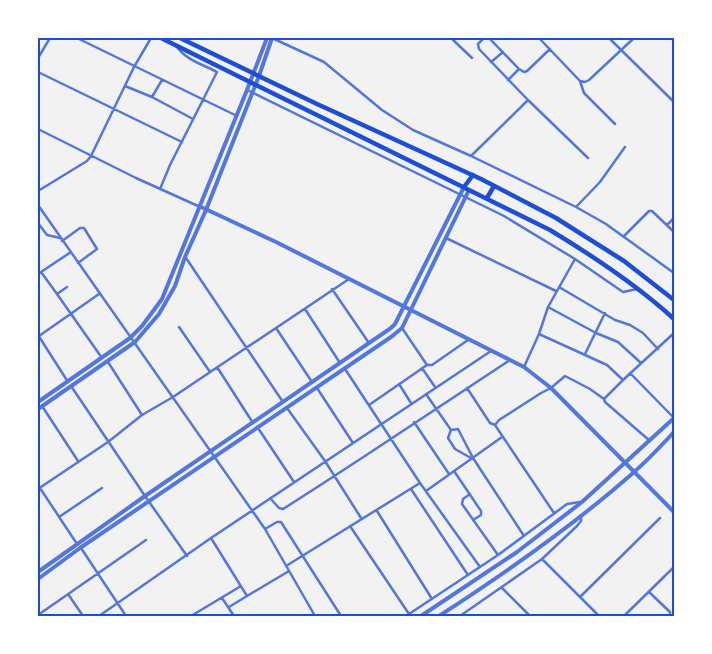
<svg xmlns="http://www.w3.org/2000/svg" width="712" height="654" viewBox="0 0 712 654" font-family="Raleway,sans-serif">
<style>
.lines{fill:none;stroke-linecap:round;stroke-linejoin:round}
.minor{stroke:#5277de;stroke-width:2.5}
.tertiary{stroke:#5277de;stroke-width:4}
.trunk{stroke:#1d4ed8;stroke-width:4.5}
.neatline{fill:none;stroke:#1d4ed8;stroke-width:2}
</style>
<rect width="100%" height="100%" fill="#f2f2f2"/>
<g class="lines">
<path class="minor" d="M77,38L237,116
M272,38L324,62L382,110L413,130L471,156L576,207L606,224L674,273
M451,38L472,58
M484,38L478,44L479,49L528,100L588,158
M489,38L519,69
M539,38L580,81L585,82L589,80L634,38
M609,38L674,102
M38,58L50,38
M491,62L503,52
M38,72L182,142
M508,80L519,69L524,72L527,71L550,49
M580,81L584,93L615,124
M125,86L152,97L193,119
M247,90L504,216L575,259L623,292L637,289
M152,97L162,80
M38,129L136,178L198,206
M471,156L527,101
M160,189L170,165L217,72C204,65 186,60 177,47
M38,191L87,161L91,156L134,67L151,38
M38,205L265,529L315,616
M576,207L600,182L625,147
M38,223L47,235L60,238
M667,225L674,218
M624,236L649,211H652L674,232
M446,238L556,291
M62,241L80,228H84L97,249L78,263
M186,258L283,402
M41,272L57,294
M38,274L71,252
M67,287L57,294L102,358
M559,287L615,320L630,325L643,333L658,349
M332,289L369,343
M548,307L596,333L618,342L641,363
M305,309L340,363
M179,327L210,372
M276,328L312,382
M402,328L427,365
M539,334L607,365L623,380L674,333
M38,335L68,382
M39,336L99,294
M585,354L605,313
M108,362L142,415
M217,367L253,423
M524,367L539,334L548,307L575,259
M422,368L435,387
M345,369L420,483L480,567
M630,373L674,418
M399,384L411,403
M71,386L145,496L187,556
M317,388L353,443
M467,388L490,423L495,425L554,513
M426,394L451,430
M604,399L623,380
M369,405L427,365H432L468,340
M42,406L78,461
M287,408L325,461L361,518
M414,422L449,474
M495,425L499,420L541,393L551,388L565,376L590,389L604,399L605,402L650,441
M258,428L294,482
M451,430L458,429L473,458L524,536
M451,430L448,438L455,449L471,458
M454,471L481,511V515L473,520
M38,485L77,544
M38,489L108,442L142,415L173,397L349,279
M411,489L468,575
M426,491L502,437
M470,494L463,499L462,504L498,555
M270,498L279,508L283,509C359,461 434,410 510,360
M377,511L432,599
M59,517L102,488
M350,526L409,614
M265,529L277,522H281L341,616
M211,538L247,596L229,607
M81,548L126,616
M542,559L599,616
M286,566L420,483
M502,588L530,616
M649,592L670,612V616
M68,594L83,616
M247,596L289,571
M580,597L660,518
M222,598L234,616
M38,615L146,540
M99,616L211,538L491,351
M191,616L241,586
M406,616L498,555L567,504L580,502
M460,616L542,559L577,526L581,521V517
M624,616L674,567"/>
<path class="tertiary" d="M199,206L276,242L524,367L551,388L674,512
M38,402L130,338L142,326L162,299L247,90L267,38
M38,409L135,342L159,314L175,286L185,257L206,210L259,76L272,38
M38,572L145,496L391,328L395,324L464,187
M38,579L80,548L391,337L402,328L469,190
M421,616L517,552L582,502L674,418
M439,616C507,572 573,526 633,473C648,460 661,446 674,432"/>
<path class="trunk" d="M161,38L550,230C593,256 637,285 674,319
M180,38L317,104L481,179L556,218L624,261L674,300
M464,187L473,175
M487,198L494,186"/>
</g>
<rect width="712" height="654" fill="none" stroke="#ffffff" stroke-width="78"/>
<rect x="39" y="39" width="634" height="576" class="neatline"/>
</svg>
